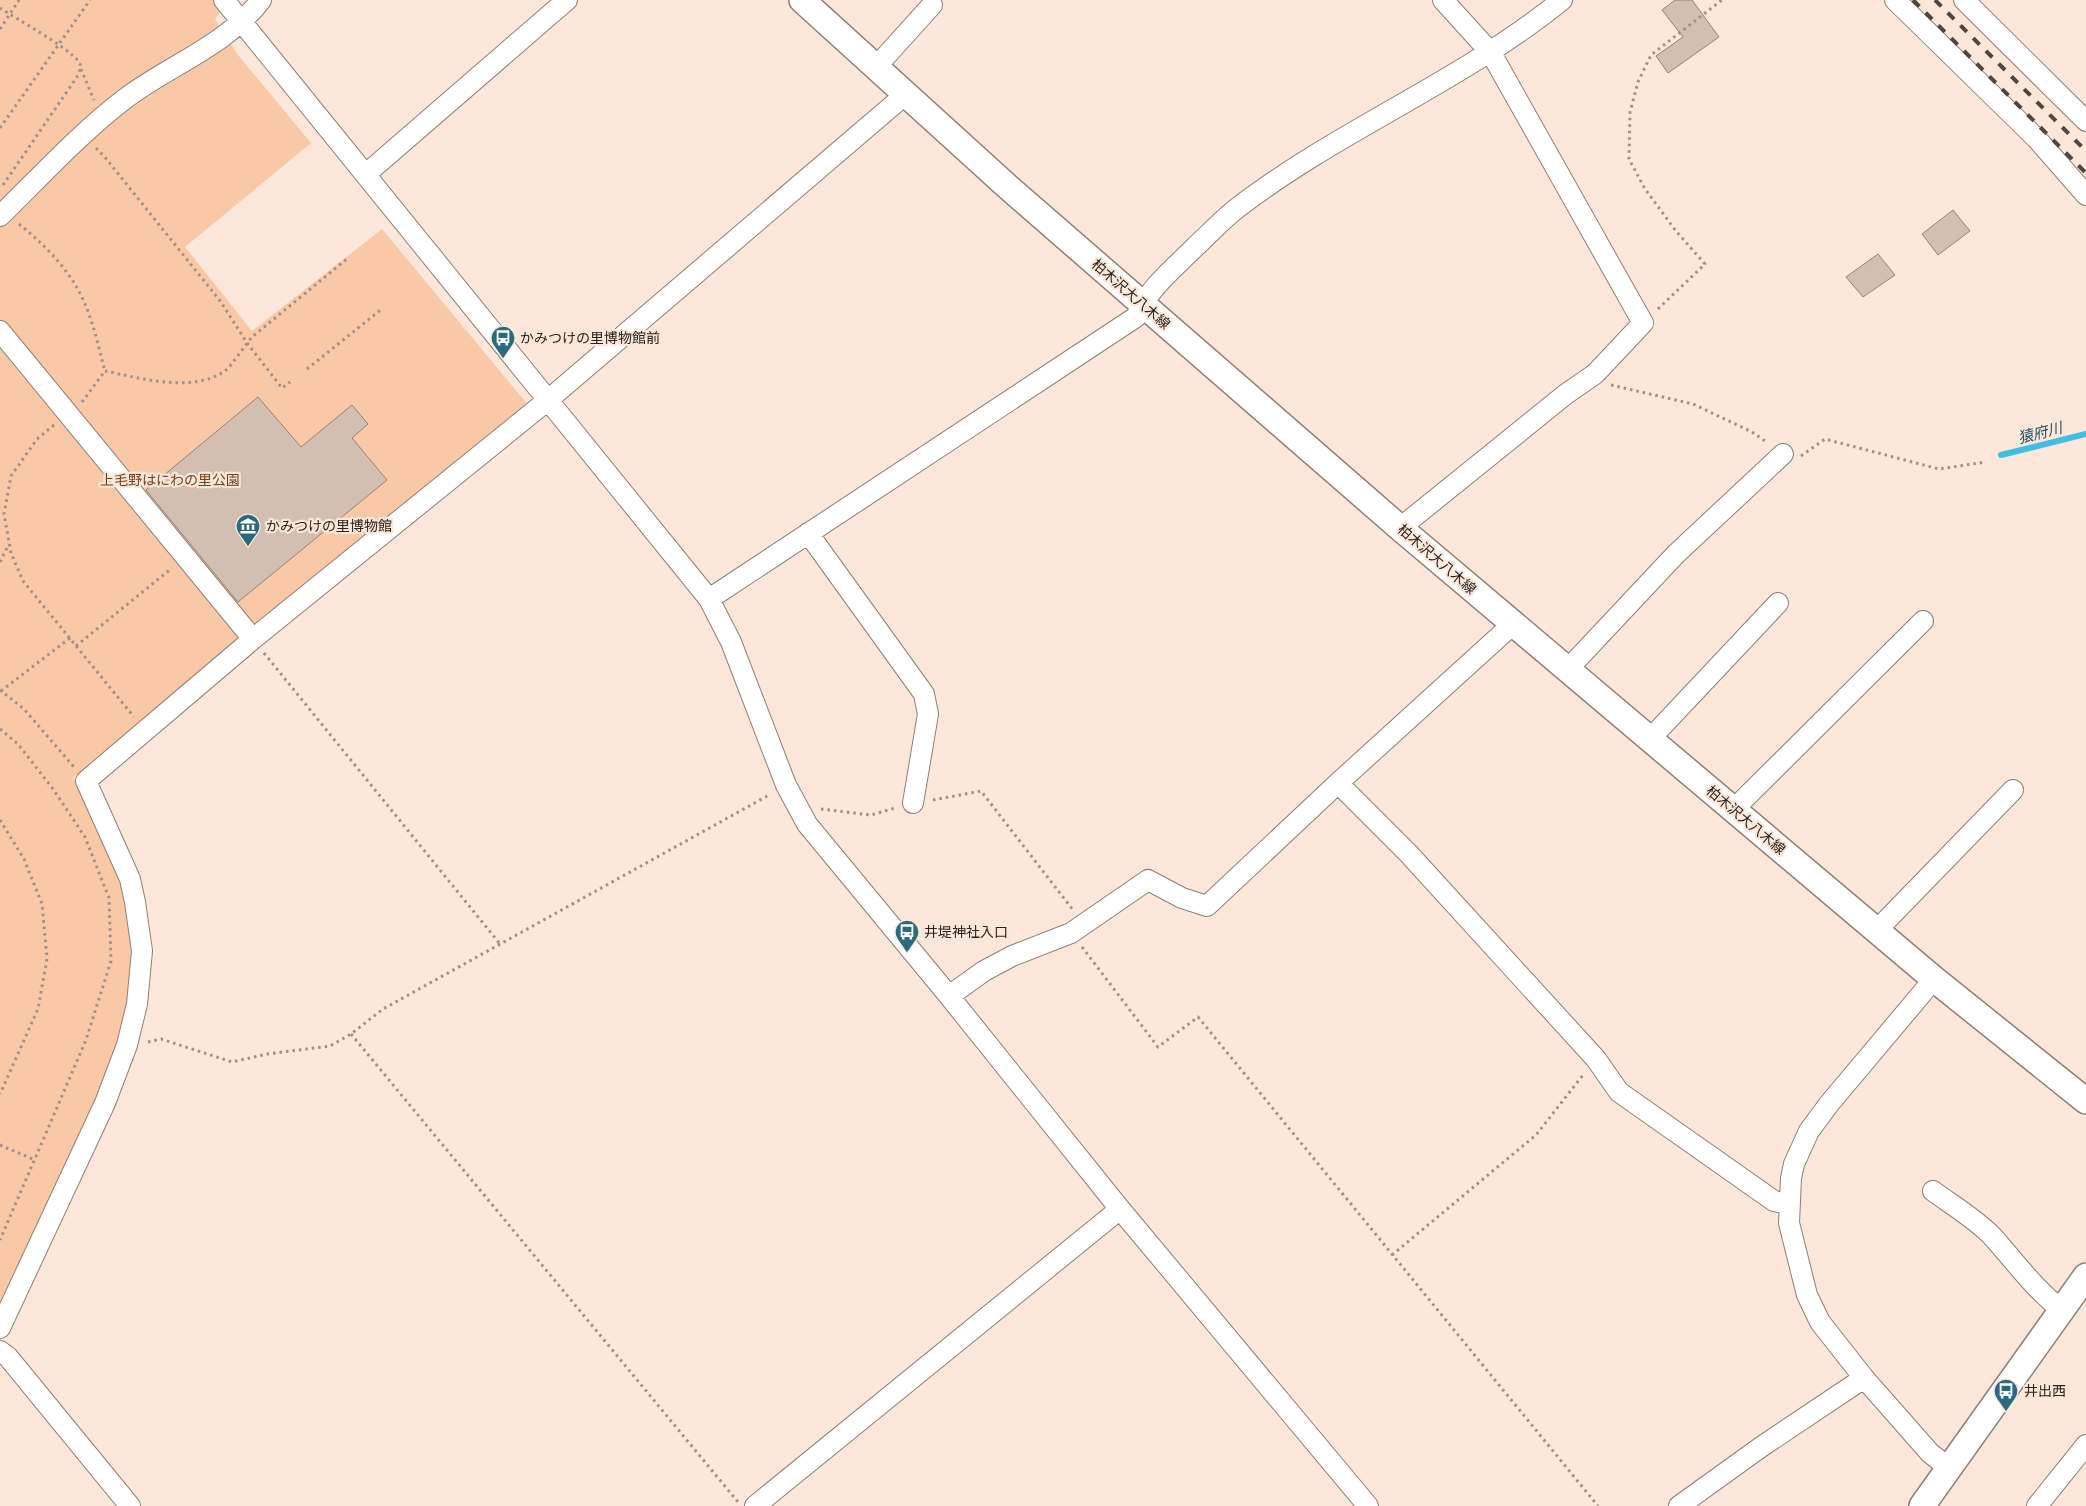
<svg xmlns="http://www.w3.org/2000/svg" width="2086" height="1506" viewBox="0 0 2086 1506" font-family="Montserrat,'Noto Sans JP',sans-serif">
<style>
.green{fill:#f9c8a7}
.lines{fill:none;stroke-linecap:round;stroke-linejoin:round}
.stream{stroke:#40bde3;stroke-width:6}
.building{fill:#d3bfb2;stroke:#948276}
.minor-casing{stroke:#917f73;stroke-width:22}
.major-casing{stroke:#917f73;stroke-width:28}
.path{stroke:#9f8f86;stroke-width:3;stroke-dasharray:2.5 4;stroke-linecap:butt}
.minor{stroke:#fff;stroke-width:20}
.major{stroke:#fff;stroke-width:25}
.rail{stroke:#50463f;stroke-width:4;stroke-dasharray:9 9;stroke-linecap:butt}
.labels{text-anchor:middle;stroke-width:4.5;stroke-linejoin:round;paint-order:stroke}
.street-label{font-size:14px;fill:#29211c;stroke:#fce7da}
.poi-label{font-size:14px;fill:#29211c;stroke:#fce7da;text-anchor:start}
.park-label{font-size:14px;fill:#754118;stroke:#fce7da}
.water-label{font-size:15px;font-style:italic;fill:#1f5262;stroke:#fce7da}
</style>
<rect width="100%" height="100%" fill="#fce7da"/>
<path class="green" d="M0,0H217L223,8L215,19L238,55L311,143L185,247L252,331L382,229L528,405L73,778L78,785L123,881L137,950L121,1042L0,1316Z"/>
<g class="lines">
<path class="stream" d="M2001,455L2086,434"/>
</g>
<path class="building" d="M1675,0H1692L1719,37L1668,73L1656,56L1683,37L1662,10Z
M1953,210L1970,231L1938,255L1922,234Z
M1878,254L1895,275L1863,297L1846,277Z
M258,397L301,447L352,405L368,424L352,438L387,480L238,602L146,490Z"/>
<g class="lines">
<defs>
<path id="minor" d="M224,0L709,599L731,642L786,785L807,824L949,996L1120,1209L1368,1506
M1895,0L2037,139L2086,195
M1964,0L2086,121
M876,67L932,5
M366,174L567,0
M0,216C41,176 80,133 126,98C170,65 227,45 261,0
M0,331L253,639
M1400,528L1566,394L1595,374L1643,323L1491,53L1443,0
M808,533L924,694L928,714L913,803
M709,599L1136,317C1149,288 1172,270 1194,248C1208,235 1221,221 1236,209C1338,130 1461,82 1562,0
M1568,669L1676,554L1783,454
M1650,739L1778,603
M1338,783L1408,853L1596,1059L1619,1092L1774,1201L1788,1204
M1733,810L1923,621
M1877,930L2013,790
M1934,979L1829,1104L1809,1131L1794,1164L1791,1178L1789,1223L1807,1295L1820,1322L1864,1378L1930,1453L1949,1468
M949,996L984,971L1012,956L1071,933L1148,880L1182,898L1207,906L1338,783L1513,624
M1933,1191C1952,1205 1974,1218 1991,1235C2014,1260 2034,1289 2062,1310
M0,1328L105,1103L127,1045L137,1004L142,951L135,902L130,879L86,781L253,639L548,400L906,94
M0,1351L8,1357L130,1506
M755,1506L1120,1209
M1679,1506L1761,1447L1864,1378
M2037,1506L2086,1445"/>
<path id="major" d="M802,0L1008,187L1400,528L1934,979L2086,1101
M1922,1506L2086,1276"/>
</defs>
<use href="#minor" class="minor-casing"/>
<use href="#major" class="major-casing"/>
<path class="path" d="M0,8C18,20 68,47 79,62C82,66 80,69 79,74L3,185
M0,29L19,0
M81,69L94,100
M0,128L90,0
M96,148L104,156L221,302L247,343L282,388L290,382
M19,224C46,246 71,271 85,304C94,325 99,349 105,371
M1658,309L1705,264L1676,231L1645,189L1629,159L1630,112L1638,82L1651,55L1722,0
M307,369L383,308
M105,371C140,378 194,394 226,370C233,364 245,345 252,337L348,258
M1611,385L1693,404L1752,432L1768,443
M82,402L105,371
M54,425L37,439L11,476L4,514L11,553L23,581L134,717
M1801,456L1825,439L1939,469L1986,462
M0,562L9,544
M76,646L172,568
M264,653L500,944
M0,690L24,709L74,767
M1,691L70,638
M0,729L18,744L53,789L85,837L109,898L111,961L86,1040L0,1240
M933,800L981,791L1073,910
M821,809L871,815L895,808
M0,820L24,859L42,904L47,959L38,1009L0,1094
M1082,947L1158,1047L1198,1017L1598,1506
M351,1034L738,1502
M148,1042L161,1039L232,1062L267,1054L330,1046L351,1034L383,1009L769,795
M0,1145L35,1160
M1392,1255L1536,1135L1583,1075"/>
<use href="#minor" class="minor"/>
<use href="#major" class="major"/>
<path class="rail" d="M1913,0L2086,173
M1935,0L2086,151"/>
</g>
<defs>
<symbol id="bus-pin" viewBox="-11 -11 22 30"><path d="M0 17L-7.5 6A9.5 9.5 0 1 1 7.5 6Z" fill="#2a6a7e" stroke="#fce7da"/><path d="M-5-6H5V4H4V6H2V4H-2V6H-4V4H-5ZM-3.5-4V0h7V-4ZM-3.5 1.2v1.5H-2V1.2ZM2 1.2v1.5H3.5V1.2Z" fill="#fff"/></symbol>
<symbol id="museum-pin" viewBox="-11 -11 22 30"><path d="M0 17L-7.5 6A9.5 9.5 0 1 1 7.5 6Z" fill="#2a6a7e" stroke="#fce7da"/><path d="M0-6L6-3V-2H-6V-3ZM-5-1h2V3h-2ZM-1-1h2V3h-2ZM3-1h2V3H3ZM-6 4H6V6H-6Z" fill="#fff"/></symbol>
</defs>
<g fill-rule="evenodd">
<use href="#bus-pin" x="489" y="324" width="28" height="38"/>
<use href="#museum-pin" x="234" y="512" width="28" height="38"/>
<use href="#bus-pin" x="893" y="918" width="28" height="38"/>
<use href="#bus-pin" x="1992" y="1377" width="28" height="38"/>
</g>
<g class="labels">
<g class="street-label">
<text transform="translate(1131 294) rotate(41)" y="5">柏木沢大八木線</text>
<text transform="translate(1437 559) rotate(41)" y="5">柏木沢大八木線</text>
<text transform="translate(1746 820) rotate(40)" y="5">柏木沢大八木線</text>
</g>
<g class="poi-label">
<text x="520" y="343">かみつけの里博物館前</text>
<text x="266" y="531">かみつけの里博物館</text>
<text x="924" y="937">井堤神社入口</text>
<text x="2024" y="1396">井出西</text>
</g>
<g class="park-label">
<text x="170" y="485">上毛野はにわの里公園</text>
</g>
<g class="water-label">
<text transform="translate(2040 433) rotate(-14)" y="5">猿府川</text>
</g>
</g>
</svg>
